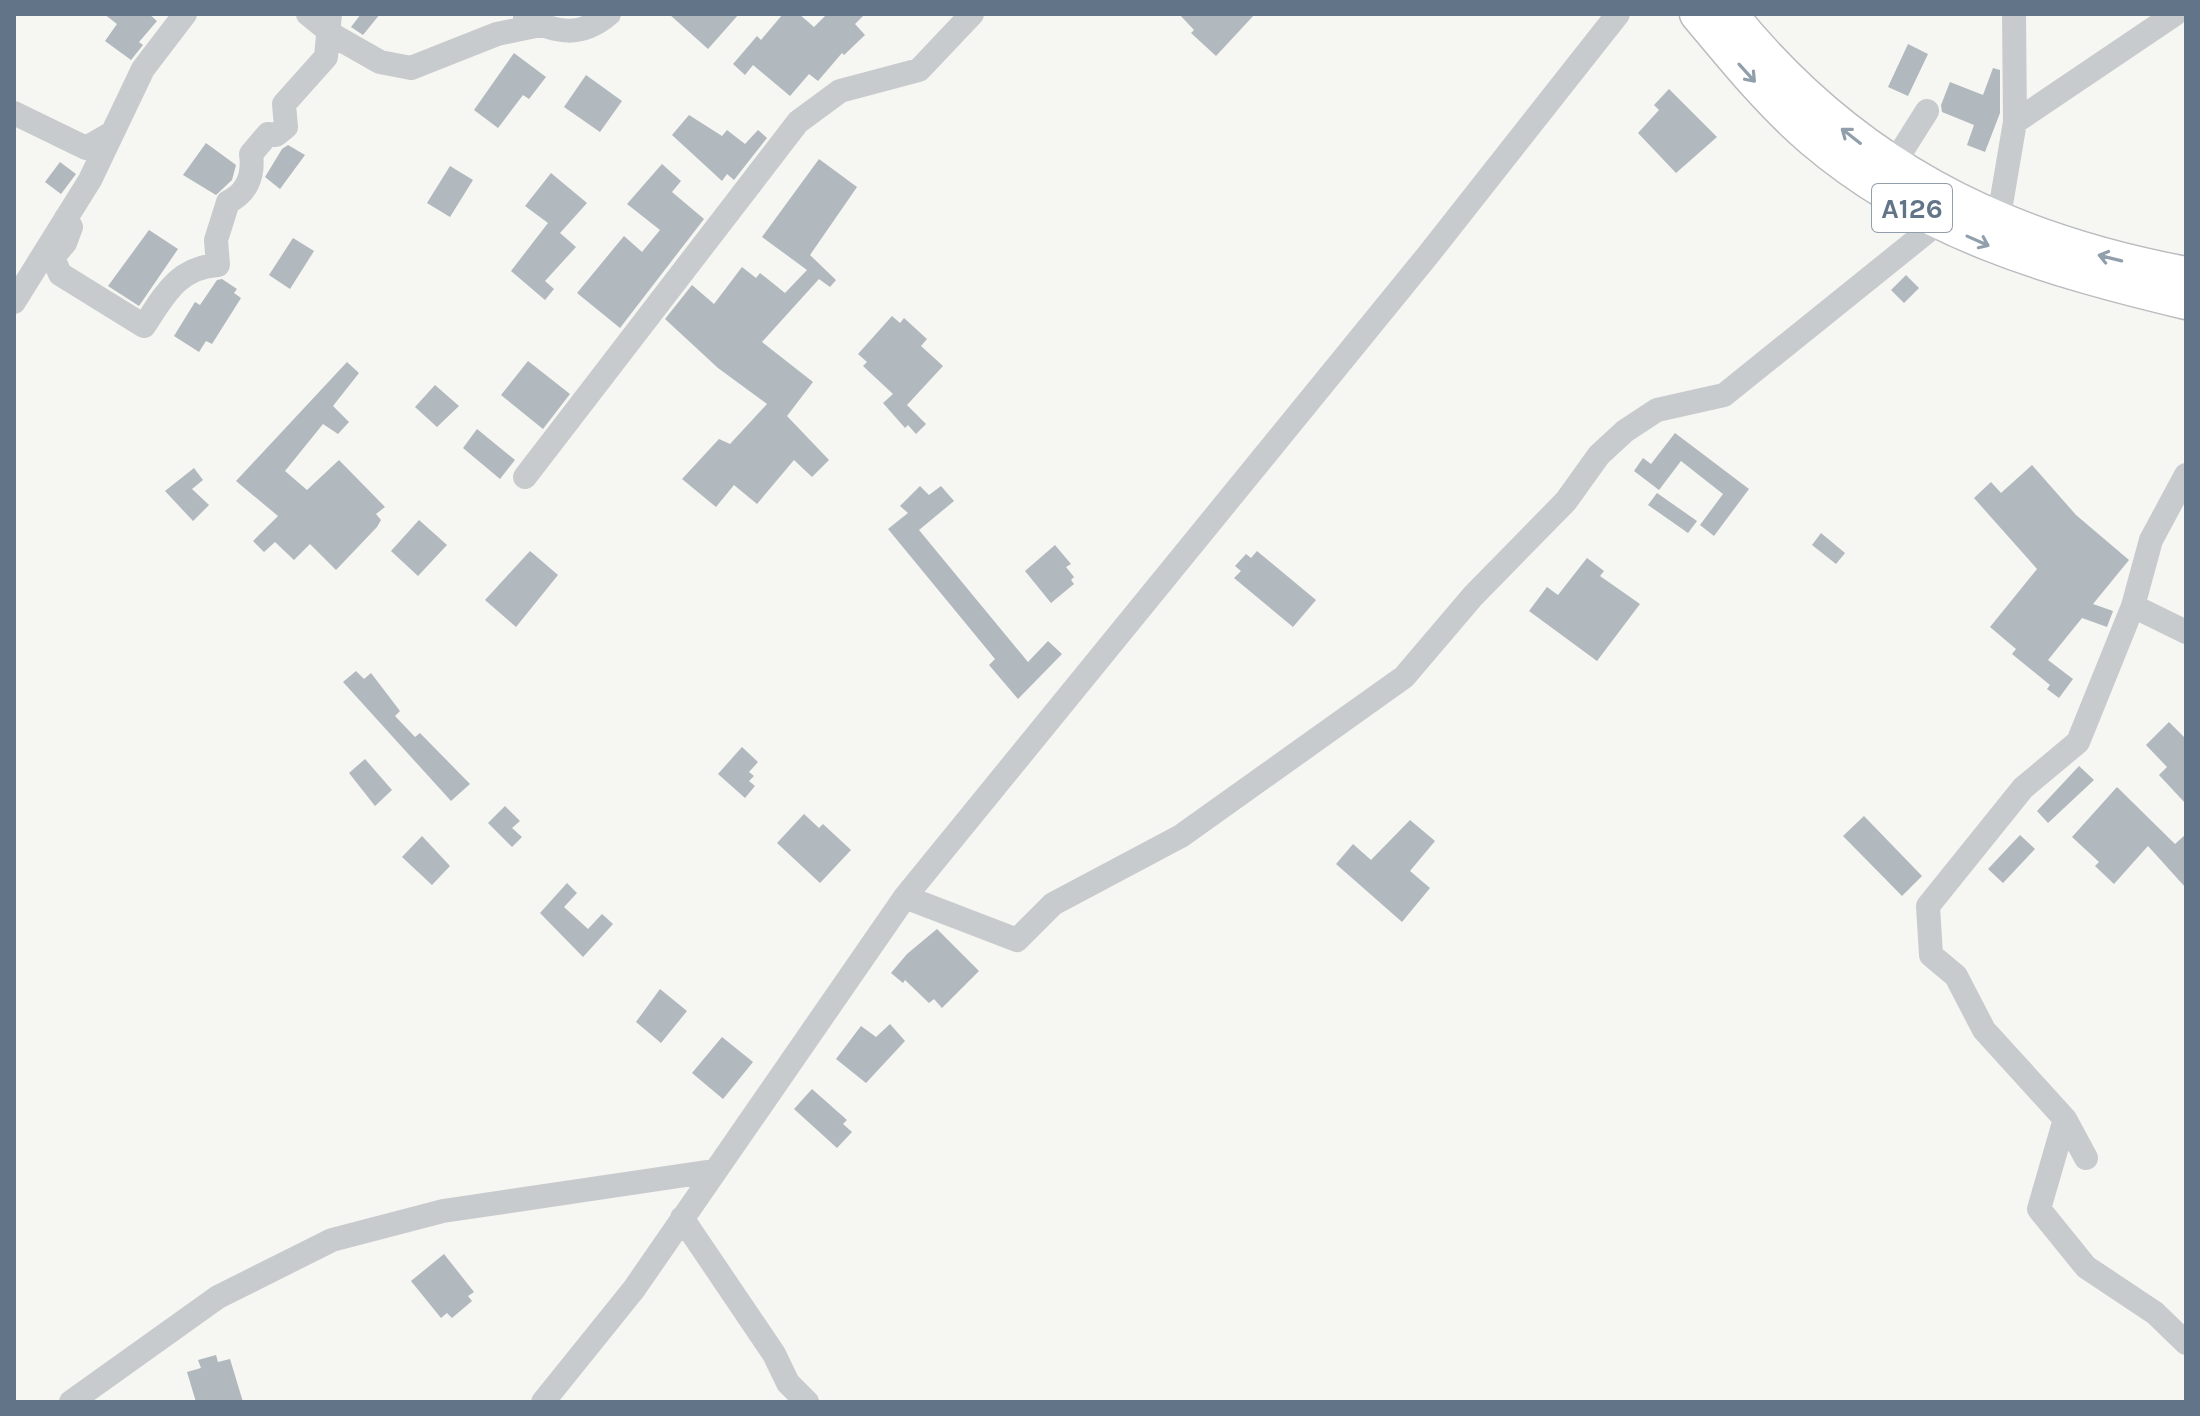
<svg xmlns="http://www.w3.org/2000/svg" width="2200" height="1416" viewBox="0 0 2200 1416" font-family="Karla,sans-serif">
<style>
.building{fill:#b1b8be}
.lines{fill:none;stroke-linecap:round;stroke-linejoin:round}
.highway-casing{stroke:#b9bcbf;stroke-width:37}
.minor{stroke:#c8cbce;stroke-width:24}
.highway{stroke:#fff;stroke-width:34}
.oneway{stroke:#919eab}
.labels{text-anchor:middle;stroke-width:8;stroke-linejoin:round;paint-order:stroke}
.shield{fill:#fff;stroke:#919eab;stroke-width:2}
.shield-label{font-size:28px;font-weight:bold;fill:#627487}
</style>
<rect width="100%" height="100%" fill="#f6f6f2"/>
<path class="building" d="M104,14H149L157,21L139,42L143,45L131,60L105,41L117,24Z
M361,14H380L363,35L351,27Z
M669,14H739L708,49Z
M783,14H799L814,27L827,14H865L855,24L865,35L844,55L842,53L818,81L809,74L790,96L753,65L745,75L733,64L757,36L761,40Z
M1179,14H1255L1216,56L1191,33L1194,30Z
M1908,44L1928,54L1908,96L1888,87Z
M514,53L546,77L529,99L523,95L498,128L474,110Z
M1993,68L2000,70V113L1985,152L1967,145L1974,125L1942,112L1941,105L1950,82L1983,95Z
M586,75L622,101L600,132L564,107Z
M1669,89L1717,137L1676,173L1638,133L1659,110L1654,105Z
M689,115L722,136L727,130L745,144L758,130L767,138L734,180L727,174L722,181L672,135Z
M206,143L236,165L232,180L216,195L183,175Z
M288,145L305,155L280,189L265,177L282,149Z
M819,159L857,187L810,255L836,280L830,287L819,279L762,342L813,382L787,416L829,460L812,477L794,460L757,504L734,485L716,507L682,479L719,439L730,444L767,404L718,368L665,319L692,285L714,304L742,267L756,278L760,273L785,293L807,270L762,237Z
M60,162L76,174L61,194L45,182Z
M662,164L681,181L672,192L704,219L620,328L577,293L624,236L642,252L660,230L627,204Z
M450,166L473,180L450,217L427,203Z
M551,173L587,203L560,233L576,247L545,281L554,289L545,300L511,271L548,223L525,206Z
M149,230L178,249L139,306L108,286Z
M293,238L314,251L290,289L269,275Z
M1906,275L1919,288L1904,303L1891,290Z
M222,279L237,289L234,293L241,298L212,344L206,341L199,352L174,336L195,302L200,305L217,280Z
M892,316L900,323L904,318L927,339L921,346L943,366L907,405L926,424L916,434L908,425L905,428L883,403L893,394L863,366L867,362L858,354Z
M528,361L570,394L543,429L501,395Z
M347,362L359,373L333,406L349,422L338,434L323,424L285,471L307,490L339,460L385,507L376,514L381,520L377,527L336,570L310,544L294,560L275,542L264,552L253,541L278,516L236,481Z
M435,385L459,406L437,427L415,407Z
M477,429L515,460L500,479L463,448Z
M1675,433L1749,489L1714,536L1700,525L1723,494L1681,461L1659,490L1634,471L1643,458L1651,464Z
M2032,465L2076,515L2129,560L2093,604L2113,611L2107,627L2082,618L2048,660L2073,679L2059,698L2047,689L2050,685L2012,654L2016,649L1990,627L2037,569L1974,498L1991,482L2001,493Z
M194,468L203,480L192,489L209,505L193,521L165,491Z
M920,486L929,495L941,486L954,501L919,530L1028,662L1048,641L1062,654L1018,699L989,665L995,659L888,529L908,513L900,506Z
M1657,493L1697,521L1688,533L1648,505Z
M419,520L447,545L418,576L391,551Z
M1821,533L1845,553L1836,564L1812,545Z
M1055,545L1071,564L1066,567L1074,577L1071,580L1074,584L1051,603L1025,571Z
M530,551L558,575L516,627L485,600Z
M1257,551L1316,600L1293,627L1234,578L1241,571L1235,566L1246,554L1251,558Z
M1587,558L1604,571L1600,576L1640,604L1597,661L1529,611L1547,587L1558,595Z
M356,671L364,679L371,673L400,711L395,716L415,737L420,733L470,784L451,801L343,682Z
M2169,722L2186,739V804L2159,775L2167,767L2146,745Z
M742,747L758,762L749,772L754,776L749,781L755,786L745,798L718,774Z
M365,759L392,790L375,806L349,773Z
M2079,766L2094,780L2048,823L2037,811Z
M2117,787L2175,844L2186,834V888L2148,846L2114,884L2095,866L2099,862L2072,837Z
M505,806L520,821L512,828L522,837L512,847L488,823Z
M804,814L819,828L823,824L851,850L820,883L777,843Z
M1864,816L1922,876L1902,896L1843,836Z
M1410,820L1435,841L1410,871L1430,888L1402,922L1336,864L1353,844L1371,860Z
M2020,835L2035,849L2003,883L1988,869Z
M422,836L450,866L432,885L402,857Z
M567,883L577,893L564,907L588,929L602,914L613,924L583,957L540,913Z
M937,929L979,971L942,1008L934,999L929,1003L905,980L903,983L891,973L907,954Z
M660,989L687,1011L661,1043L636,1022Z
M890,1024L905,1041L866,1083L836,1059L861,1026L876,1037Z
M722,1037L753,1062L723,1099L692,1073Z
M812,1089L847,1120L843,1124L852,1132L837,1148L794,1109Z
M444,1254L474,1292L468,1296L472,1301L452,1318L447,1313L441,1318L411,1281Z
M216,1355L218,1362L230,1359L243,1402H196L187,1372L201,1368L198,1360Z"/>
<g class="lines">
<defs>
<path id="highway" d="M1697,14C1733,57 1769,102 1812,139C1922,233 2049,269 2186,302
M1730,14C1851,164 1999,239 2186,274"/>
</defs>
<use href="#highway" class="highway-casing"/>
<path class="minor" d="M308,14L336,37L380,62L411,68L497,34L540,25
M525,18C557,33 581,38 609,14
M14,113L86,148L110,134
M2015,122L2175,14
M1893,165L1927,111
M66,218L71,227L65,243L53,257L60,274L144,326C164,296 178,267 218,265L216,240L228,202C247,193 254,175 251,154L268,134L276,135L286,127L284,104L326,57L330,14
M1998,222L2015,122L2014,14
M14,302L90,180L143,69L185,14
M2186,475L2151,540L2133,606L2186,632
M525,477L798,122L840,91L919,70L972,14
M905,897L1017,940L1053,904L1181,836L1404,677L1473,596L1566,501L1599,455L1625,431L1657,410L1724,395L1939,222
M2065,1119L2039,1209L2086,1267L2155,1313L2186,1343
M2086,1158L2065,1119L1984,1030L1956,976L1931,955L1928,906L2023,788L2078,742L2133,606
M682,1218L774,1354L788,1383L807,1402
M71,1402L218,1297L332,1240L443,1211L713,1171
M543,1402L634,1289L905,897L1428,255L1618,14"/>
<use href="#highway" class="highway"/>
</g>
<defs><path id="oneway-shaft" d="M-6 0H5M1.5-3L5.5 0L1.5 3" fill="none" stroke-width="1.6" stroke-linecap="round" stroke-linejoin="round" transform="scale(2)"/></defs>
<g class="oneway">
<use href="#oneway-shaft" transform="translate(1747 73) rotate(48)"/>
<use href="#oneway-shaft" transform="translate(1851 136) rotate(-142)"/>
<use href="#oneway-shaft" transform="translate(1978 241) rotate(24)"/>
<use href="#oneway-shaft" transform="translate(2110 258) rotate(-166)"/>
</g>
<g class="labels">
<rect class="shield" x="1872" y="184" width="80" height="48" rx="6"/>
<g class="shield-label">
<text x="1912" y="218">A126</text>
</g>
</g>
<rect width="2200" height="1416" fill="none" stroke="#627487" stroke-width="32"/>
</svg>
